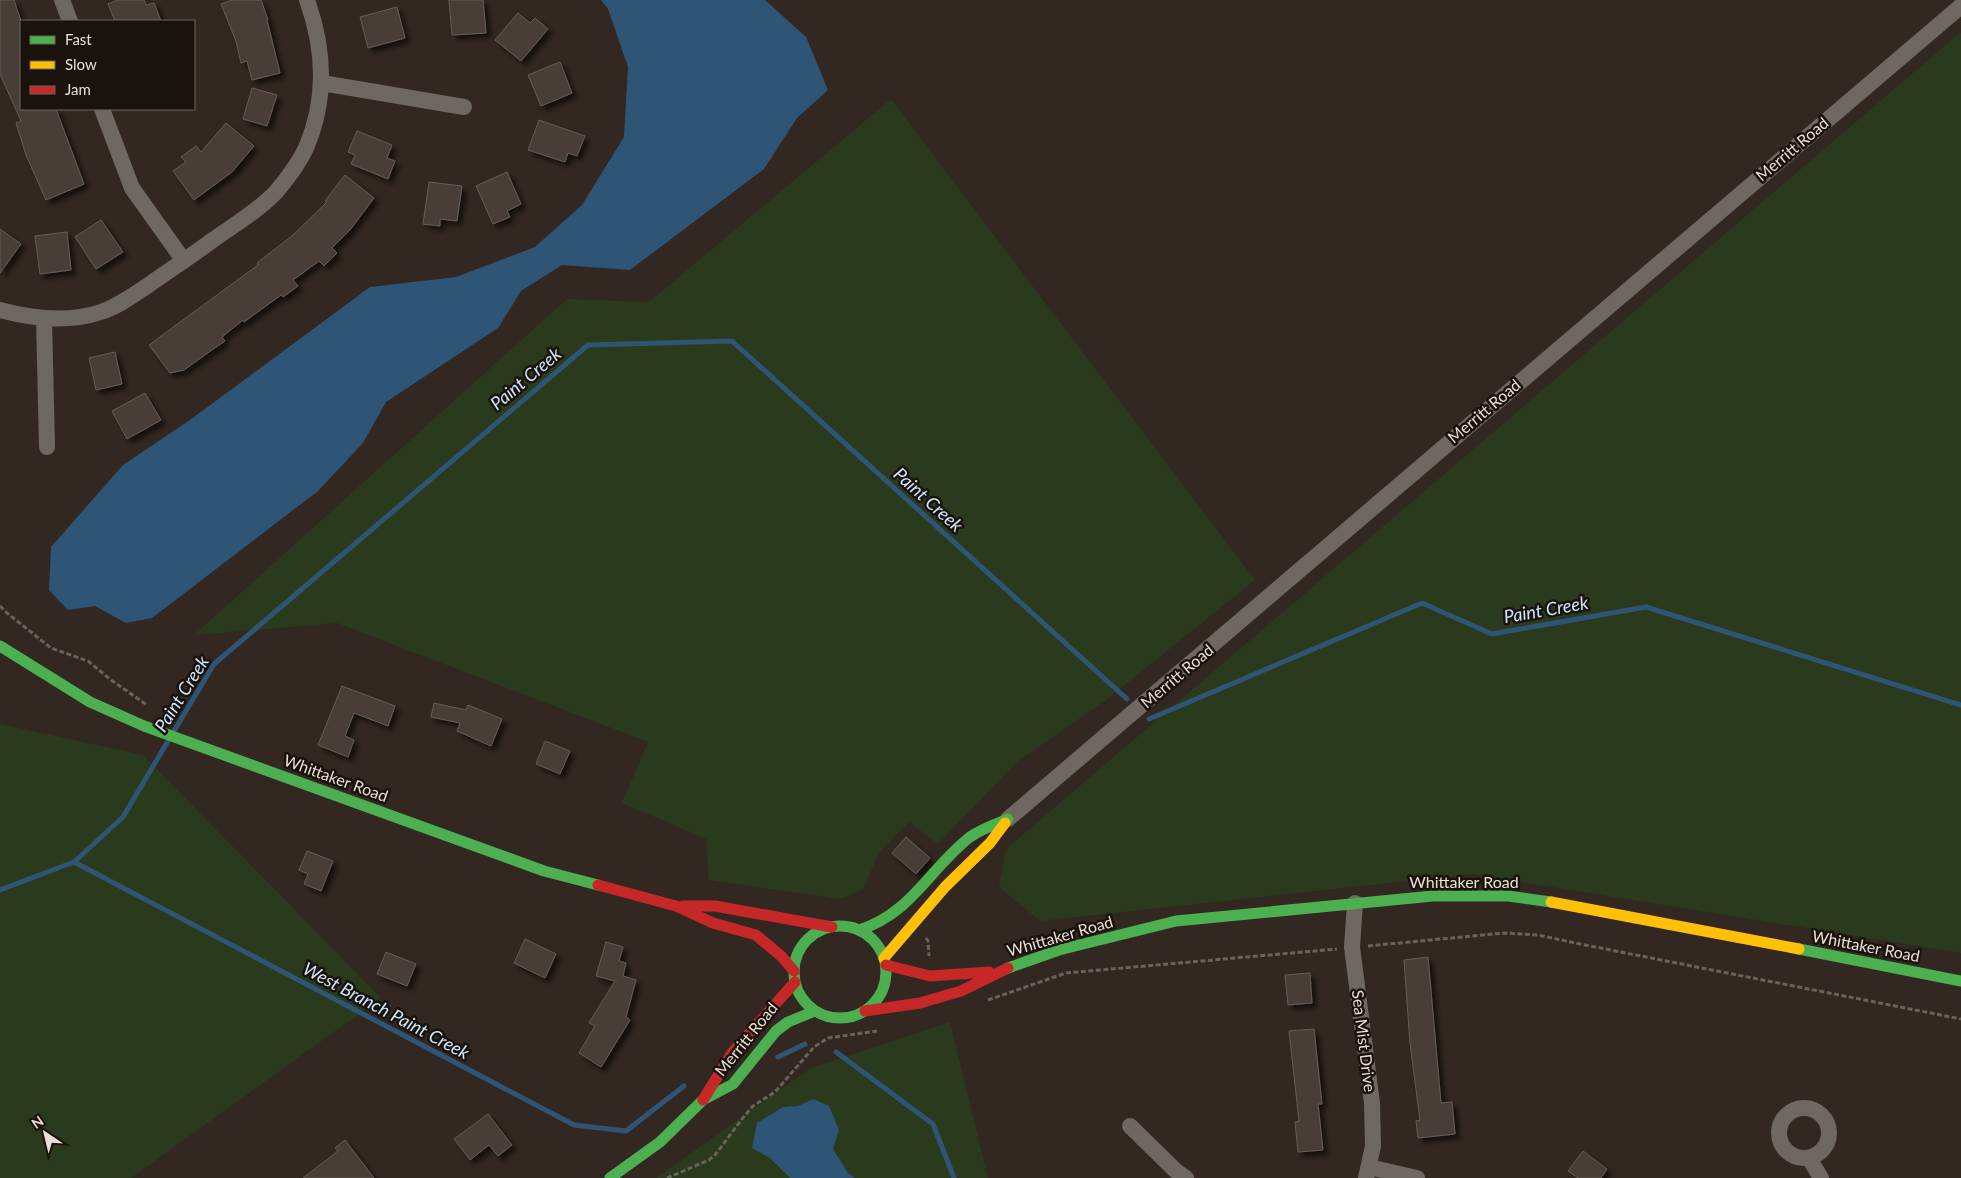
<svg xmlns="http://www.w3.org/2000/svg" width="1961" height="1178" viewBox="0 0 1961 1178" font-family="Lato,sans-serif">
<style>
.green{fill:#293a1d}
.water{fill:#2e5576}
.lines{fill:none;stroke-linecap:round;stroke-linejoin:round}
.stream{stroke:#2e5576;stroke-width:5}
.building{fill:#483e39;stroke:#665c56;filter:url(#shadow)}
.path{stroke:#69625c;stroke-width:3;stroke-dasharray:5 2.5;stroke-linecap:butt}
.street{stroke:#6e6762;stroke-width:16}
.fast{stroke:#4caf50;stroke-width:11}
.slow{stroke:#ffc107;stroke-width:11}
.jam{stroke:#c62828;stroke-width:11}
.labels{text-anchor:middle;stroke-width:5;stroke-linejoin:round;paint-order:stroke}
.street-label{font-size:16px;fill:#eaded5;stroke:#1a120c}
.water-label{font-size:18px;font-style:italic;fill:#cbe6fd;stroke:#1a120c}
</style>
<defs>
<filter id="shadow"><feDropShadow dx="4.5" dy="4.5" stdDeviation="2.5" flood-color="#0009"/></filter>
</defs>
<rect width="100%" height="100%" fill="#332821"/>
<path class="green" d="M1961,32V953L1472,874L1040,921L999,887L1006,849Z
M891,99L1255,580L1105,701L1017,762L938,844L909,822L879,852L863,890L840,899L709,880L706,839L622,803L648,742L337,623L194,635L567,299L649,302Z
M0,724L143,755L381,998L131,1178H0Z
M950,1022L988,1178H656L811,1068Z"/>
<path class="water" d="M601,0H765L806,37L828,90L797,118L764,169L630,270L562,265L521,291L498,328L386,402L363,443L318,491L152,618L126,623L95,606L68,610L49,590L51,547L123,465L190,420L370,287L456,277L535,247L582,205L624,137L628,67L608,9Z
M813,1099L829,1106L839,1130L833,1149L848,1173L855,1178H790L770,1158L752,1148L757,1123L783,1107L798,1106Z"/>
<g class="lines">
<path class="stream" d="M1149,719L1422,603L1492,634L1646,607L1961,705
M174,731L214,664L588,345L732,341L1127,699
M74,862L574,1125L626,1131L684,1086
M0,890L74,862L123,817L168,741
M836,1052L933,1124L954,1178
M778,1057L805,1044"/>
</g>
<path class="building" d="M0,0H14L21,21V109H56L84,184L46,200L26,155L16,123L21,121L0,74Z
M118,0H144L146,5L154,3L161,21H115L108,4Z
M232,0H261L268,20H267L280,73L252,80L247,61L241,63L236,41L221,4Z
M449,0H483L486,33L452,35Z
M397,7L405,38L368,48L360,17Z
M518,13L530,23L535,18L548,29L521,61L495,40Z
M560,62L572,93L541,106L528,75Z
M252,88L277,95L267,126L243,119Z
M539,120L585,136L577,156L568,153L565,162L528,150Z
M226,123L254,146L232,172L194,200L173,171L186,162L181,157L196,146L201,152Z
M357,131L392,145L387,158L395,161L388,179L351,164L355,155L348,152Z
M507,172L521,204L507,211L510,217L493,224L476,186Z
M345,175L374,198L350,230L332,248L337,253L324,266L319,261L293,280L298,286L283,297L281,295L244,322L243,320L222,337L225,341L209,352L184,370L170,373L149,345L258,265L257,263L292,236L327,202L325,201Z
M429,182L462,186L457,221L440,219V226L423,224Z
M101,220L123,252L96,269L75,237Z
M0,229L21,244L0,273Z
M67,232L71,270L40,274L35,236Z
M115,352L122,384L96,390L89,358Z
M145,393L161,420L127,439L112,411Z
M342,686L395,706L388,726L354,713L345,736L354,740L348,757L318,745Z
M434,703L466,710L468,705L502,719L491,746L457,731L460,723L431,717Z
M545,741L570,751L560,774L536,764Z
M906,837L930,858L916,874L892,853Z
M307,851L333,861L321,891L304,884L308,874L299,870Z
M525,939L556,954L545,978L514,963Z
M606,942L623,947L619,961L626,963L623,976L636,980L626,1017L630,1020L601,1067L579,1053L595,1026L589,1023L615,981L596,976Z
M386,952L416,964L407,986L377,974Z
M1428,957L1441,1103L1452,1102L1455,1134L1418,1138L1416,1121L1420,1120L1410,1043L1404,960Z
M1310,973L1312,1003L1288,1005L1285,975Z
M1314,1029L1322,1104H1318L1323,1150L1298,1152L1295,1122L1299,1121L1289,1031Z
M488,1114L512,1145L498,1156L489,1145L470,1160L454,1139Z
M345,1140L374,1178H303L338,1151L335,1148Z
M1583,1151L1607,1169L1601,1178H1578L1568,1171Z"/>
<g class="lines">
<path class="path" d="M0,606L7,613L51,648L88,661L111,680L147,705
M926,938L928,941L929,956
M1368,946L1504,933L1538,935L1575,943L1961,1019
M988,1000L1066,973L1337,949
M667,1178L709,1160L715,1155L745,1115L753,1106L775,1092L814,1047L828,1038L877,1031"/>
<path class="street" d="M62,0L70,21
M322,83L464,107
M102,109L132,188L184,261
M0,310C33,319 68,323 101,312C119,306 135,294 150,284C170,270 190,257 210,242C232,226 257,212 276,192C287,179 299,163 306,148C327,99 325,50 307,0
M44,319L47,447
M1008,819L1961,6
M1355,903L1352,947L1372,1103L1373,1146L1366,1178
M1779 1133a25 25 0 1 1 50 0a25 25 0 1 1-50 0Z
M1130,1126L1176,1171L1186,1178
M1809,1158L1821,1178
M1369,1167L1417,1178"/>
<path class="fast" d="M0,646L90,702L144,726L544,871L598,885
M794 972a46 46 0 1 1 92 0a46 46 0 1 1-92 0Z
M859,930C912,913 929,869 970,837C981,829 995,824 1008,819
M1799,949L1961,981
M1008,968L1059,950L1176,921L1433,896H1508L1551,902
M610,1178L660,1142L703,1100L733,1084L776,1031L788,1022L815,1011"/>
<path class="slow" d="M1551,902L1799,949
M884,958L945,887L990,843L1005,823"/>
<path class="jam" d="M598,885L676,906L713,923L756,935L781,956L794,971
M683,906H715L832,927
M886,965L930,976L989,972
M865,1011L920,1003L961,991L1008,968
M703,1100L732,1053L795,982"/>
</g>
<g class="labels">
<g class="street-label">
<text transform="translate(1792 149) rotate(-40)" y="6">Merritt Road</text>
<text transform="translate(1484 411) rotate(-40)" y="6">Merritt Road</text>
<text transform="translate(1177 676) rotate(-40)" y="6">Merritt Road</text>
<text transform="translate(336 778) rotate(20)" y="6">Whittaker Road</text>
<text x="1464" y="888">Whittaker Road</text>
<text transform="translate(1060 936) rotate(-16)" y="6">Whittaker Road</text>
<text transform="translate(1866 946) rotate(11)" y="6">Whittaker Road</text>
<text transform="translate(746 1039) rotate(-51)" y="6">Merritt Road</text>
<text transform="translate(1364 1041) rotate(83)" y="6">Sea Mist Drive</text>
</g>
<g class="water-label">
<text transform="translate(526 379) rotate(-40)" y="6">Paint Creek</text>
<text transform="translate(928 500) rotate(42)" y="6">Paint Creek</text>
<text transform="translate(1546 610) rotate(-10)" y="6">Paint Creek</text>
<text transform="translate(182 694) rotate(-58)" y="6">Paint Creek</text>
<text transform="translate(386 1011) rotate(28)" y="6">West Branch Paint Creek</text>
</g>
</g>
<rect x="20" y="20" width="175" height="90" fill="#1a120c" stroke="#6d645c"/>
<rect x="30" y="36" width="25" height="8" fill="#4caf50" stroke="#6d645c"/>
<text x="65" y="45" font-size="15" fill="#eaded5">Fast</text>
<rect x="30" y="61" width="25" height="8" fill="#ffc107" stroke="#6d645c"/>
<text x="65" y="70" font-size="15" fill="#eaded5">Slow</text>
<rect x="30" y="86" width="25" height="8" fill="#c62828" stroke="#6d645c"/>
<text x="65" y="95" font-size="15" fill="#eaded5">Jam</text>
<g transform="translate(45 1133) rotate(325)" stroke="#1a120c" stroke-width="4" paint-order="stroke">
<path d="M0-4L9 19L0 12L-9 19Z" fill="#eaded5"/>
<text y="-8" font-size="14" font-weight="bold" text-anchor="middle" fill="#eaded5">N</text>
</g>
</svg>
